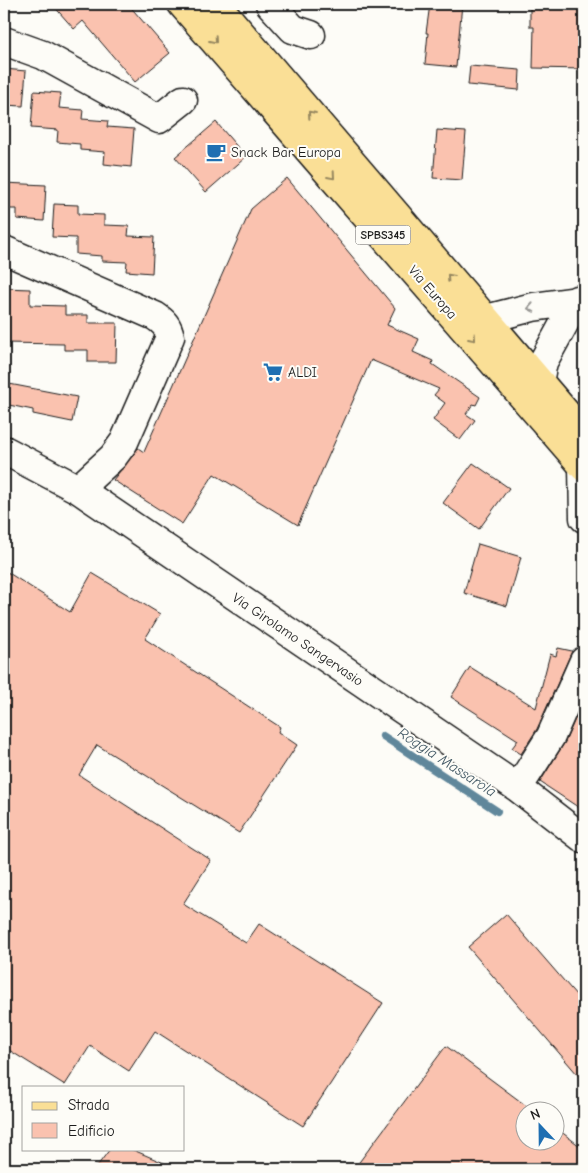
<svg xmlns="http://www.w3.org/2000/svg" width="588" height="1173" viewBox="0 0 588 1173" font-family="'Comic Neue',sans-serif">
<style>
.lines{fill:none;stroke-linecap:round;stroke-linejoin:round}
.stream{stroke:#60879b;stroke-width:8}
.building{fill:#fac2af;stroke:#1c1c1c}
.street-casing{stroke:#1c1c1c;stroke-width:31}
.primary-casing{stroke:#1c1c1c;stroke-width:31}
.street{stroke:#fdfcf7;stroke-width:28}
.primary{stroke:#fadf96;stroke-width:28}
.oneway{stroke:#96875f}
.oneway2{stroke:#989794}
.labels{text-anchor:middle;stroke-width:4;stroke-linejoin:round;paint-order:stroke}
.shield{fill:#fdfcf7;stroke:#605f5e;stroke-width:1}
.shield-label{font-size:12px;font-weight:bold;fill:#1c1c1c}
.poi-label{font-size:14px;fill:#1c1c1c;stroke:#fdfcf7;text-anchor:start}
.street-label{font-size:14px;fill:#1c1c1c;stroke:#fdfcf7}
.water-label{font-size:15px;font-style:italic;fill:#445a66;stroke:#fdfcf7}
</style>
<rect width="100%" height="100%" fill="#fdfcf7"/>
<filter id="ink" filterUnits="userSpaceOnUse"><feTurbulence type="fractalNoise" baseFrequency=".02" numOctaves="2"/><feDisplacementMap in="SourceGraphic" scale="10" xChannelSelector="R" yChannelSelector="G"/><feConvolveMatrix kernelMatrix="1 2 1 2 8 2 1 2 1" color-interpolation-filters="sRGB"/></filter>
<g filter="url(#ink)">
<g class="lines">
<path class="stream" d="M383,736L497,811"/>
</g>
<path class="building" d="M52,4H128L170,53L135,82L83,21L74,29Z
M430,4H462L456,67L425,64L428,33H426Z
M530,4H584V69L533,68L534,27H530Z
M470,66L520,70L519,90L468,85Z
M4,69L26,71L23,106L4,105Z
M34,91L61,93L59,108L83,110L82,119L108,121L107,127L134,129L131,167L104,164L105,152L80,150V144L57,142L58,130L31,128Z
M216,122L246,157L206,192L175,157Z
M437,130L466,132L462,180L433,178Z
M287,178L395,308L387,325L419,339L413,352L433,361L432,364L480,397L476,405L473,404L466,414L475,420L460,440L433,420L445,403L434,395L439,389L371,360L298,525L214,474L182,524L113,480L138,448L144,452L251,209Z
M4,183L46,185L44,221L17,219V209H4Z
M54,204L78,205V214L104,215V225L129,226L128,236L154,237L152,273L126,271L127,262L102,261V256L76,254V238L52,237Z
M4,288L30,289V305L65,306V315H88V323H117L116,362H88V350H64V344L4,343Z
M4,383L77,397L72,422L33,414V410L4,404Z
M473,463L509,488L479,529L443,503Z
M478,544L521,557L507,606L464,593Z
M4,570L70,612L92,573L160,614L145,639L280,727L278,732L297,745L239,833L97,745L79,775L211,860L183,904L246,943L259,924L383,1003L303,1126L155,1031L129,1071L90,1046L65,1085L4,1047Z
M558,648L572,651L537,729L521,754L512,748L518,740L451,697L470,667L536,708L550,654L556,656Z
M584,699V811L540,782L565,742Z
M506,914L584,1004V1082L468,947Z
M446,1046L532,1110H526V1140H556V1128L584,1149V1169H354Z
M110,1149H131L178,1169H95Z"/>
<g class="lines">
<defs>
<path id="street" d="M270,4L293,29L311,35
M4,41L43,55L159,119L183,100
M4,250L155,316C164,322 168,326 170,337L124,442L113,457L78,489
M486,319L533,307L584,300
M539,382L543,362L577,300
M4,450L78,489L518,788L584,839
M583,466L584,518
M518,788L551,736L584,661"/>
<path id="primary" d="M182,4L584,467
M216,4L584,434"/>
</defs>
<use href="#street" class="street-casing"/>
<use href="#primary" class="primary-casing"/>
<use href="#street" class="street"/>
<use href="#primary" class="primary"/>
</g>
<defs><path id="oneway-chevron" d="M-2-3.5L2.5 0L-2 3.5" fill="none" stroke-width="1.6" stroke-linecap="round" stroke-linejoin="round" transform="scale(1.25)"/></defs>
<g class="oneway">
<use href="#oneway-chevron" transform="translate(214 40) rotate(49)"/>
<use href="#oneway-chevron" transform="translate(311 114) rotate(-131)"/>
<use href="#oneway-chevron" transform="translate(332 176) rotate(49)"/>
<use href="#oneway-chevron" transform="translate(450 277) rotate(-131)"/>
<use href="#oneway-chevron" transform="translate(473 338) rotate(49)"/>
</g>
<use class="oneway2" href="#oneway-chevron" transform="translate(531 308) rotate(169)"/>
</g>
<defs>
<symbol id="cafe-bare" viewBox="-9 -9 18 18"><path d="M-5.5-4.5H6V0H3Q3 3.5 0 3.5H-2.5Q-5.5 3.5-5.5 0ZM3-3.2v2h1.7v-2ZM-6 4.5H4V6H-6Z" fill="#1f6fb2" stroke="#fdfcf7" stroke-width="2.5" paint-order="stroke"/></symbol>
<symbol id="supermarket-bare" viewBox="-9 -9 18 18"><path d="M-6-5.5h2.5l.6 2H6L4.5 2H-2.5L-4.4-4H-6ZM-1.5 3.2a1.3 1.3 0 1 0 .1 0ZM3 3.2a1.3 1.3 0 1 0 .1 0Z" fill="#1f6fb2" stroke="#fdfcf7" stroke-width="2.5" paint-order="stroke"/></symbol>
</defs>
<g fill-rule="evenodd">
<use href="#cafe-bare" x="202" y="138" width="28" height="28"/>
<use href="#supermarket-bare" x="259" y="358" width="28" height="28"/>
</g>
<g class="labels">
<rect class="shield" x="355.5" y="225.5" width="55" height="19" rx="4"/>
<g class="shield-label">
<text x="383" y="239">SPBS345</text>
</g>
<g class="poi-label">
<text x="231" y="157">Snack Bar Europa</text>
<text x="288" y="377">ALDI</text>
</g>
<g class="street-label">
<text transform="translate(433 292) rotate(49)" y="5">Via Europa</text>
<text transform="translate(298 639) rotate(34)" y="5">Via Girolamo Sangervasio</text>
</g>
<g class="water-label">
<text transform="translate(447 762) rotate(33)" y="5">Roggia Massarola</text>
</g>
</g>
<rect width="588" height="1173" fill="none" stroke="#fdfcf7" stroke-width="20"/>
<rect x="10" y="10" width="568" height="1153" fill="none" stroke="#1c1c1c" stroke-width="2" filter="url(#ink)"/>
<rect x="22" y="1086" width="162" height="65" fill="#fdfcf7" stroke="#a3a29f"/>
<rect x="32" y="1102" width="25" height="8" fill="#fadf96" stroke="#a3a29f"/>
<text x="68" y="1110" font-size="15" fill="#1c1c1c">Strada</text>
<rect x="32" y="1123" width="25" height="15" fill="#fac2af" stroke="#a3a29f"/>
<text x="68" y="1136" font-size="15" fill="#1c1c1c">Edificio</text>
<g transform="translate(540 1126) rotate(338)"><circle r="24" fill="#fdfcf7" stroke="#a3a29f"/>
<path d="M0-4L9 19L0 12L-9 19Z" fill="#1f6fb2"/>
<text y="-8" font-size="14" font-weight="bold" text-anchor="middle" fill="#1c1c1c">N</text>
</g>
</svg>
